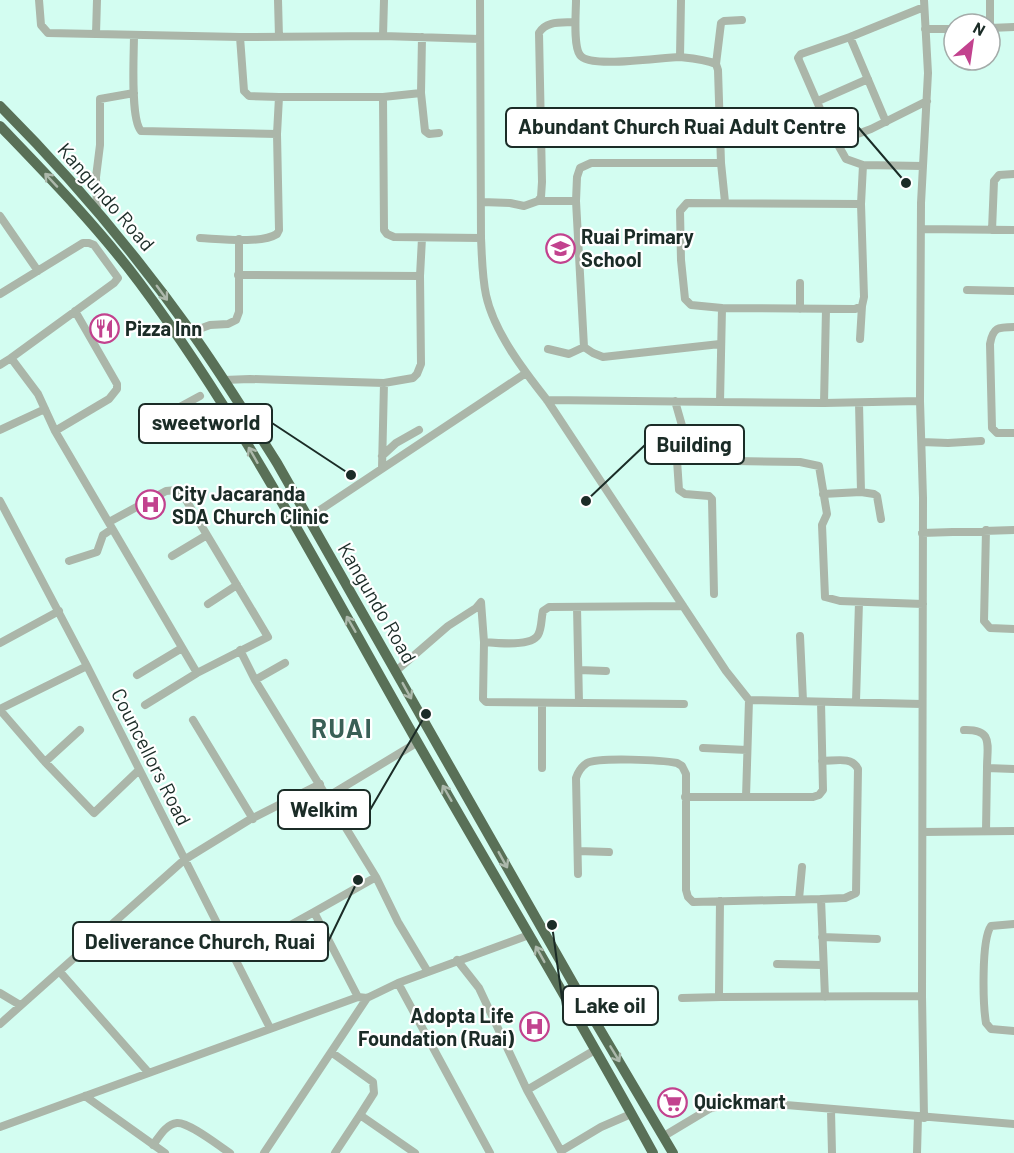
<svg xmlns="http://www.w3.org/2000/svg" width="1014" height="1153" viewBox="0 0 1014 1153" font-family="Barlow,sans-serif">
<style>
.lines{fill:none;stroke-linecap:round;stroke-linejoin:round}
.minor{stroke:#abb6a9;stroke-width:8}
.highway{stroke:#597057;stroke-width:10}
.oneway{stroke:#acb8ab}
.labels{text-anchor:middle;stroke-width:4.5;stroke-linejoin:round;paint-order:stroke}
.street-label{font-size:20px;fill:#1b2c27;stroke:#fff}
.poi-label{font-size:20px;font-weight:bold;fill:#1b2c27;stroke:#fff;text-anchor:start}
.district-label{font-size:26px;font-weight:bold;letter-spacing:1.5px;fill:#395f56;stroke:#fff}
.leader{fill:none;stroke:#1b2c27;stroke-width:2}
.callout-dot{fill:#1b2c27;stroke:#fff;stroke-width:2}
.callout{fill:#fff;stroke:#1b2c27;stroke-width:2}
.callout-label{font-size:21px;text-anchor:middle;font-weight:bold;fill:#1b2c27}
</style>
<rect width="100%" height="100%" fill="#d3fdf1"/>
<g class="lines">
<path class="minor" d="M39,0L41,25L48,33L240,37L383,36L480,39
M278,0L279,37
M480,0L481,238C482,257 482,276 486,295C494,332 524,371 547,400L726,671L749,700L922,704
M576,0C576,12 573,46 580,55C589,69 662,57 680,57C691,58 705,59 716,64L718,70L721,163L725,202
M924,0L928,73L921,203L920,401L923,498L922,996L924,1118
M990,24V0
M990,28L1014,27
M925,29H954
M96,34L97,0
M134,35C134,54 130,119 141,131L277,134L279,230L277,234C261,244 220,239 200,238
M383,36L384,0
M240,37L244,91L249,96L279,97
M850,37L886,122
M680,57L681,0
M716,64L721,23L724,21L742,20
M421,93L425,131L429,134L439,133
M383,97L421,93L422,37
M818,101L868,79
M277,134L279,97H383L384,230L387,234L394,237L481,238
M836,142L871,129L927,101
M923,166L863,165L846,159L828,127L798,58L801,54L850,37L924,7
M538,201L541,197L542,182L539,33C546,20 563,23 575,22
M482,202L510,203L524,206L538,201H576
M861,204L687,203L680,211L681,260L685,299L691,305L722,308L720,402L824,403L920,401
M97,211L96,177L100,145V99L134,93
M0,216L38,271
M921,229L1014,230
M992,230L994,181L999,175L1014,174
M420,276L422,238
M800,283V309
M967,290L1014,291
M0,294L83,243H89L94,245L118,278L114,283L11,358
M722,308L855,309L862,306L864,297L861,204L863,165
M1014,327C998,327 993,327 990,344L992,428L997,433H1014
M191,332L210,325L228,324L236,320L239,312V239
M860,339L862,306
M584,347L576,201L577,177L580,168L591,163H721
M548,349L569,354L584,347L593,353L603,357L720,344
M0,365L11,358L38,394L55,431L197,673L268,637L183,495L177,490L166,491L109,522
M224,380L250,379L384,383L413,378L417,374L421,364L420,276L238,275
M547,400L720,402
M675,401L683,429L677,460L679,490L685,494L709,496L712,499L714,594
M824,403L826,309
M165,415L200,396
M0,430L45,409
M55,431L109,399L117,389V384L75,311
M922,442L948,443L981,441
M382,456L396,443L419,430
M677,460L800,462L819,466L827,514L822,525L825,597L840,601L923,604
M382,468L384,383
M861,492L874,494L877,496L881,519
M823,494L861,492L859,403
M0,501L87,666L270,1028
M308,518L526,373
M986,530L984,621L990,628L1014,629
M922,533L1014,530
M172,556L207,535
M69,561L97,552L103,535L112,529
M208,604L237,585
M577,607L579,703
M800,636L803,701
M484,642C496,643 531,647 538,635C542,628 541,619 543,611L549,607L683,606
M0,643L59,611
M240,650L255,680L376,877L314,912L358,997
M579,670L606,671
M396,671L448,626L476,608L481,602L484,642L483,699L486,702L684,704
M137,675L182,648
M255,680L285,663
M856,701L859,602
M542,704V768
M145,705L197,673
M0,709L87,666
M0,710L45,762L94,813L139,770
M193,720L253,819
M964,730C994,729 987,745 987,768
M703,748L747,750
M45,762L80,730
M327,797L413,745
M685,797H813L819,795L823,790L821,702
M746,797L749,700
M986,831L987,768L1014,769
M923,832L1014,831
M578,851L609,852
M578,874L576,778C578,772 581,767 587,763C599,757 662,760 677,763L682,766L686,774V890L688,897L693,902L821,899L825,997
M376,877L398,922L428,972
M799,899L802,867
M821,899L845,898L856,893L858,769C852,756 835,761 822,761
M720,901L719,994L721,997L922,996
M1014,924L991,926C981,940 983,1005 986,1023L991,1029L1014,1031
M276,933L314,912
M822,937L877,939
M457,960L479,988L527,1090L562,1153
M777,964L822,965
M60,972L148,1072
M398,983L490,1153
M0,993L20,1005
M682,998L721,997
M0,1024L184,860L249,820L320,784
M331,1052L373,1082L374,1093L360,1115
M527,1090L595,1050
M85,1096L165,1153
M831,1110L832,1153
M0,1127L358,997L367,998L398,983L529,935
M664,1136L709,1109L738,1101L1014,1124
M153,1145C159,1137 166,1124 177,1123C189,1122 219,1146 230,1153
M561,1151L601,1127L631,1114
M264,1153L367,998
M335,1153L360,1115L415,1153
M917,1153L918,1117"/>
<path class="highway" d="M0,106C70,176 134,252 192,333C222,375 249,419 277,463L586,1006L673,1153
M0,126C48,176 97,226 139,282C245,424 327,584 415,738C494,877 577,1013 653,1153"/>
</g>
<defs><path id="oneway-shaft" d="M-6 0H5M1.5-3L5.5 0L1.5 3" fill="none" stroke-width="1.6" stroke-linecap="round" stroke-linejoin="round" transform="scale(1.5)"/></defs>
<g class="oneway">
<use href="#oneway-shaft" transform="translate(51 180) rotate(-133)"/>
<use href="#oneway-shaft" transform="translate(162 293) rotate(54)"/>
<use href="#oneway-shaft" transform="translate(253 455) rotate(-120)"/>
<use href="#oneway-shaft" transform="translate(351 624) rotate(-120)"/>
<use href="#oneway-shaft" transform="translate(407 691) rotate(61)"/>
<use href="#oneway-shaft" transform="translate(447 793) rotate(-120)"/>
<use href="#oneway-shaft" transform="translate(503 860) rotate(61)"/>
<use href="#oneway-shaft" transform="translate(540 954) rotate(-119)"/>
<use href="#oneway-shaft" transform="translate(615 1054) rotate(59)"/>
</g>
<defs>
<symbol id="school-ring" viewBox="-11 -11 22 22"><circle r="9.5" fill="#fff" stroke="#c2428e" stroke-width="1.5"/><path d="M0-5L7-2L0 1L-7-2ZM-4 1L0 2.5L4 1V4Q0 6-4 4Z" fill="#c2428e"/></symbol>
<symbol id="restaurant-ring" viewBox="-11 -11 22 22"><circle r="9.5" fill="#fff" stroke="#c2428e" stroke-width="1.5"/><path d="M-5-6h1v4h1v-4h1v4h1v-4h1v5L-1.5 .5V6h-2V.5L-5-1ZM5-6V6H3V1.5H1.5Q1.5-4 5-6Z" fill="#c2428e"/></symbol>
<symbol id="hospital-ring" viewBox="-11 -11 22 22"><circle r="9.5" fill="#fff" stroke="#c2428e" stroke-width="1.5"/><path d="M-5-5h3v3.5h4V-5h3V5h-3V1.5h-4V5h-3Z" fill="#c2428e"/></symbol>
<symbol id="supermarket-ring" viewBox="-11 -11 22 22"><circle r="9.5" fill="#fff" stroke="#c2428e" stroke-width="1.5"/><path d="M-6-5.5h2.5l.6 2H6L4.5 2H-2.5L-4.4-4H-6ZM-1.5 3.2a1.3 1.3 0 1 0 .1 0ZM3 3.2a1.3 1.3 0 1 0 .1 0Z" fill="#c2428e"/></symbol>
</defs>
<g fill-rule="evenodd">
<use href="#school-ring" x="544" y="232" width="33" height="33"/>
<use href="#restaurant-ring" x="88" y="312" width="33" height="33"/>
<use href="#hospital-ring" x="134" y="488" width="33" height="33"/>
<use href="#hospital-ring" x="518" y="1010" width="33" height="33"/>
<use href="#supermarket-ring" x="656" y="1086" width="33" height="33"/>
</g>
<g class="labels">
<g class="street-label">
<text transform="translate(106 197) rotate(49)" y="7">Kangundo Road</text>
<text transform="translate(377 603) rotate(60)" y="7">Kangundo Road</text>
<text transform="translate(151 757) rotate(63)" y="7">Councellors Road</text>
</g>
<g class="poi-label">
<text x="581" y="244">Ruai Primary<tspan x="581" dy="23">School</tspan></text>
<text x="125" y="336">Pizza Inn</text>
<text x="172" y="501">City Jacaranda<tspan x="172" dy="23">SDA Church Clinic</tspan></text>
<text x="514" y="1023" text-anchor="end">Adopta Life<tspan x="514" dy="23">Foundation (Ruai)</tspan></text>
<text x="694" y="1109">Quickmart</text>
</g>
<g class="district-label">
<text x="342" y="738">RUAI</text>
</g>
</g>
<path class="leader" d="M906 183L858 127M351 475L272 423M586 501L645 445M426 714L370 810M358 880L328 942M552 925L563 1006"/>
<g class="callout-dot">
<circle cx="906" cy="183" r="6"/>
<circle cx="351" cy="475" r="6"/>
<circle cx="586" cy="501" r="6"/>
<circle cx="426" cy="714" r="6"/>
<circle cx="358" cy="880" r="6"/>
<circle cx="552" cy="925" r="6"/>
</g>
<g class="callout">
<rect x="506" y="108" width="352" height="39" rx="6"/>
<rect x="139" y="404" width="133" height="39" rx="6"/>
<rect x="645" y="425" width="99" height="39" rx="6"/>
<rect x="278" y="790" width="92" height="39" rx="6"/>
<rect x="73" y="922" width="255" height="39" rx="6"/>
<rect x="563" y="986" width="95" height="39" rx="6"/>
</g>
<g class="callout-label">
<text x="682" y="134">Abundant Church Ruai Adult Centre</text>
<text x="206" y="430">sweetworld</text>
<text x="694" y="452">Building</text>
<text x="324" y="817">Welkim</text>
<text x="200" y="949">Deliverance Church, Ruai</text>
<text x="610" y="1013">Lake oil</text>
</g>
<g transform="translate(972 42) rotate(29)"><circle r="28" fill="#ffffff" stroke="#a4aba9" stroke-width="1.5"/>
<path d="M0-4.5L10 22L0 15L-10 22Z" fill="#c2428e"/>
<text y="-9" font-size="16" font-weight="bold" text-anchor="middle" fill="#1b2c27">N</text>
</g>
</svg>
